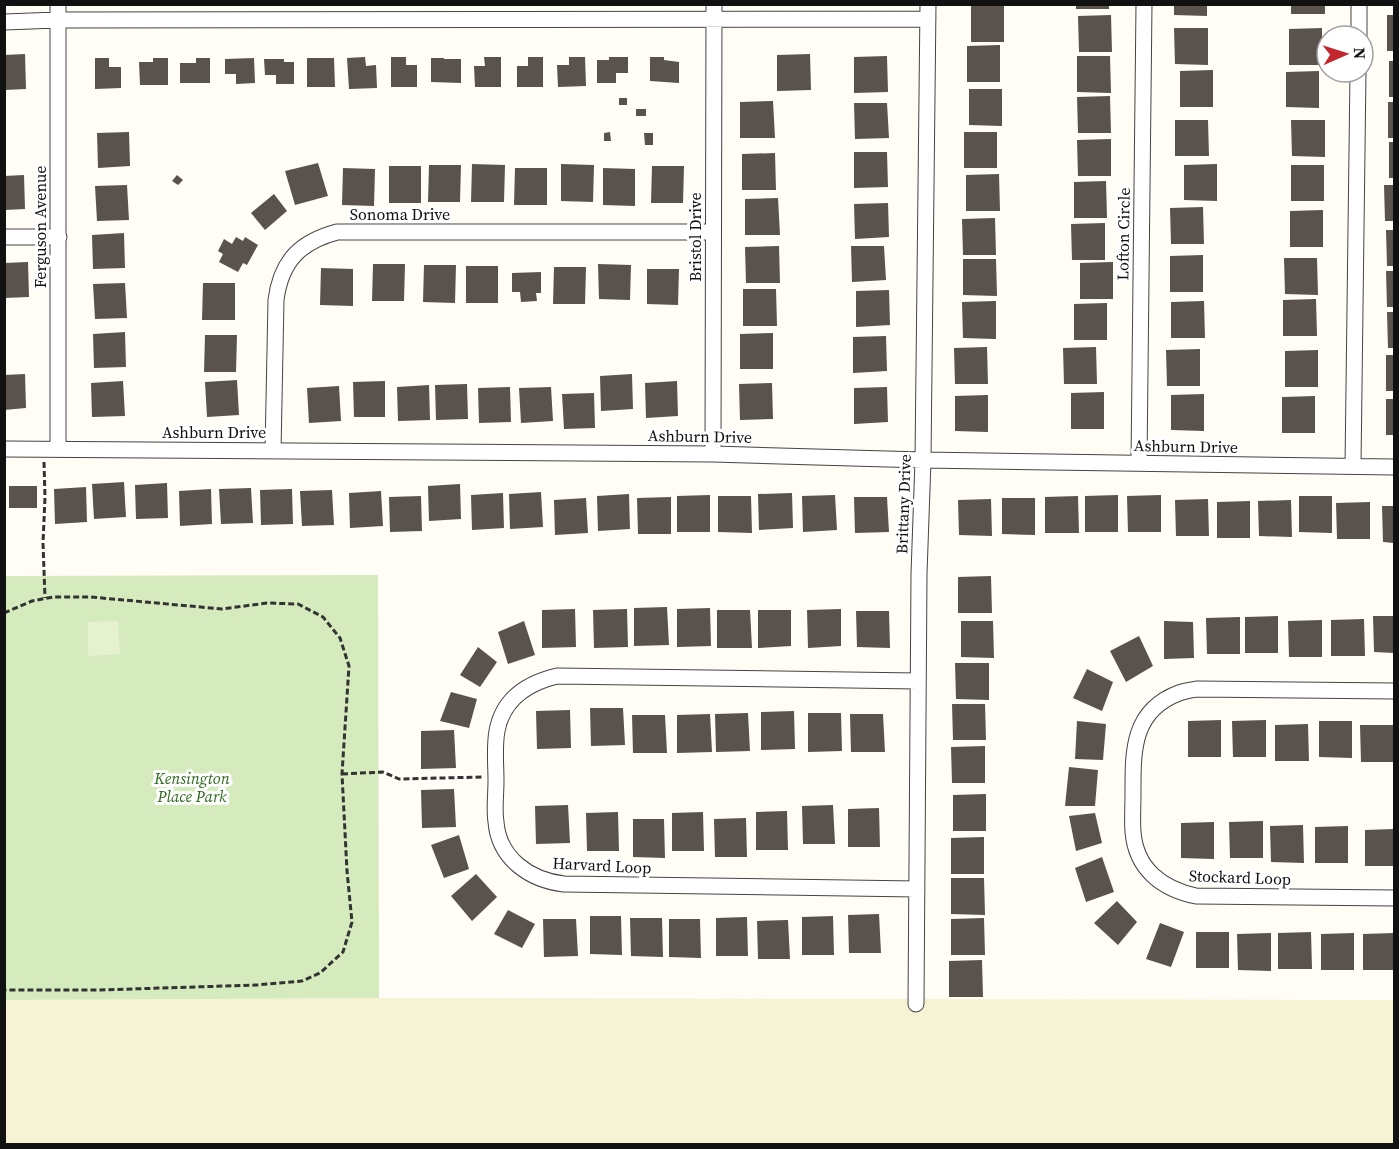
<svg xmlns="http://www.w3.org/2000/svg" width="1399" height="1149" viewBox="0 0 1399 1149" font-family="'Source Serif 4',serif">
<style>
.farmland{fill:#f6f3d4}
.green{fill:#d5ebbd}
.pitch{fill:#e6f2cf}
.building{fill:#5a524d}
.lines{fill:none;stroke-linecap:round;stroke-linejoin:round}
.street-casing{stroke:#444;stroke-width:17}
.path{stroke:#333;stroke-width:3;stroke-dasharray:6 3;stroke-linecap:butt}
.street{stroke:#fff;stroke-width:15}
.labels{text-anchor:middle;stroke-width:6;stroke-linejoin:round;paint-order:stroke}
.street-label{font-size:16px;fill:#111;stroke:#fff}
.park-label{font-size:16px;font-style:italic;fill:#2f6b1f;stroke:#fff}
</style>
<rect width="100%" height="100%" fill="#fffdf5"/>
<path class="farmland" d="M379,998L1394,1000V1144H5L4,1000Z"/>
<path class="green" d="M378,575L379,998L5,1000L4,576Z"/>
<path class="pitch" d="M118,621L120,654L88,656V622Z"/>
<path class="building" d="M1076,4H1109V9H1076Z
M1174,4H1207V16L1174,15Z
M1291,4H1325V14H1291Z
M1004,5V42H971V6Z
M1111,15L1112,52H1079L1078,16Z
M1387,15H1394V51H1387Z
M1174,28H1208V65L1175,64Z
M1322,28V65H1289V29Z
M1000,45V82H967V46Z
M25,54L26,89L4,90V55Z
M810,54L811,90L777,91V55Z
M887,56L888,92L854,93V57Z
M1077,56H1110L1111,93L1077,92Z
M365,57L366,66L376,65L377,88L349,89L347,58Z
M391,57H406V65H417V87H391Z
M484,57H501V87H475L474,66H485Z
M528,57H543V87H517V66H528Z
M569,57H585L586,86L558,87L557,65H569Z
M609,57H628V73H616V83H597V60H609Z
M650,57H664V60L679,62V83L650,81Z
M95,58H109V67H121V88L95,89Z
M153,58H168V85H140L139,62H153Z
M196,58H210V83H180V63H196Z
M254,58L255,83L236,84V74H225V59Z
M307,58H334L335,87H307Z
M431,58H444V59H461V83L431,82Z
M264,59H284V62H294V84H276V75H265Z
M1389,61H1394V97H1389Z
M1213,70V107H1180V71Z
M1319,71V108L1286,107V72Z
M969,89H1002V126L969,125Z
M1110,96L1111,133H1078L1077,97Z
M619,98H627V105H619Z
M773,101L775,138H740V102Z
M1388,102H1394V138H1388Z
M854,103H887L889,138L855,139Z
M636,109H646V116H636Z
M1175,120H1208L1209,156H1175Z
M1291,120H1325V157L1292,156Z
M129,132L130,166L98,168L97,133Z
M610,132L611,141H604V133Z
M964,132H997V168H964Z
M644,133H653V145H645Z
M1111,139V176H1078L1077,140Z
M1389,142H1394V178H1389Z
M854,152H887L888,187L854,188Z
M775,153L776,190H742V154Z
M318,163L328,196L295,205L285,171Z
M472,164L505,165L504,202H471Z
M561,164L594,165L593,202L561,201Z
M1217,164V201L1184,200V165Z
M429,165H461L460,202H428Z
M1291,165H1324V201H1291Z
M389,166H421V203H389Z
M652,166H684L683,203H651Z
M343,168L375,169L374,206L342,205Z
M515,168H547V205H514Z
M603,168L635,169V206L603,205Z
M999,174L1000,211H966V175Z
M24,175L25,209L4,210V176Z
M177,175L183,180L178,185L172,181Z
M1106,181L1107,218H1074V182Z
M127,185L129,220L97,221L95,186Z
M1384,185H1394V221H1385Z
M274,194L287,211L265,230L251,213Z
M778,198L780,235H745V199Z
M888,203L889,237L855,239L854,204Z
M1203,207L1204,244H1171L1170,208Z
M1323,210V247H1290V211Z
M995,218L996,255H963L962,219Z
M1105,223V260H1072L1071,224Z
M1386,230H1394V266H1387Z
M124,233L125,268L93,269L92,235Z
M236,237L243,241L245,237L258,245L247,265L243,263L238,272L219,262L223,254L218,251L224,239L232,244Z
M779,246L780,283H746L745,247Z
M851,246H884L886,280L852,282Z
M1203,255V292H1170V256Z
M1284,258H1317L1318,295L1285,294Z
M963,259H996L997,296L963,295Z
M28,262L29,297L4,298V263Z
M1113,262V299H1080V263Z
M373,264H405L404,301H372Z
M598,264L631,265L630,300L599,299Z
M424,265H456L455,303L423,302Z
M466,266H498V303H466Z
M554,267H586L585,304H553Z
M321,268L353,269V306L320,305Z
M647,269H679L678,305L647,304Z
M1386,271H1394V307H1387Z
M541,272V293H536L537,301L521,302L520,292H512V273Z
M125,283L127,318L95,319L93,284Z
M203,283H235V320H202Z
M743,289H776L777,326H743Z
M889,290L890,325L856,327V291Z
M1316,299L1317,336H1283V300Z
M996,301V339L963,338L962,302Z
M1204,301L1205,338H1171V302Z
M1107,303V340H1074V304Z
M1387,312H1394V348H1388Z
M125,332L126,367L94,368L93,334Z
M773,333V369H740V334Z
M205,335H237L236,372H204Z
M886,336L887,371L853,373V337Z
M987,347L988,384H955L954,348Z
M1096,347L1097,384H1064L1063,348Z
M1200,349V386H1167L1166,350Z
M1318,350V387H1285V351Z
M1386,355H1394V391H1386Z
M25,374L26,408L4,410V375Z
M632,374L633,409L601,411L600,376Z
M237,380L239,415L207,417L205,382Z
M123,381L125,416L92,417L91,383Z
M385,381V417H354L353,382Z
M677,381L678,416L646,418L645,383Z
M772,383L773,419L740,420L739,384Z
M467,384L468,419L436,420L435,385Z
M429,385L430,420L398,421L397,387Z
M339,386L341,421L309,423L307,388Z
M510,387L511,422L479,423L478,388Z
M551,387L553,421L521,423L519,388Z
M887,387L888,422L854,424V388Z
M1104,392V429H1071V393Z
M594,393L595,428L564,429L562,394Z
M1204,394V431L1171,430V395Z
M988,395V432L955,431V396Z
M1315,396V433H1282V397Z
M1386,399H1394V435H1386Z
M124,482L126,517L94,519L92,484Z
M167,483L168,518L136,519L135,485Z
M460,484L461,519L429,521L428,486Z
M9,486H37V508H9Z
M86,487L87,522L55,524L54,489Z
M251,488L253,523L221,524L219,489Z
M211,489L212,524L180,526L179,491Z
M292,489L293,524L261,525L260,490Z
M332,490L334,525L302,526L300,491Z
M381,491L383,526L350,528L349,493Z
M541,492L543,527L510,529L509,494Z
M503,493L504,528L472,530L471,495Z
M792,493L793,528L759,530L758,494Z
M629,494L630,529L598,531L597,496Z
M710,495V532H677V496Z
M835,495L837,530L803,532L802,496Z
M1118,495V532H1085V496Z
M1161,495V532H1128L1127,496Z
M421,496L422,531L390,532L389,497Z
M718,496H751L752,533L718,532Z
M1078,496L1079,533H1045V497Z
M1299,496H1332V533L1299,532Z
M671,497V534H638L637,498Z
M854,497H887L889,532L855,533Z
M586,498L588,533L555,535L554,500Z
M1002,498H1035V535L1002,534Z
M991,499L992,536L959,535L958,500Z
M1208,499L1209,536H1176L1175,500Z
M1291,500L1292,537L1259,536L1258,501Z
M1250,501V538H1217V502Z
M1370,502V539H1337L1336,503Z
M1382,506H1394V543L1383,542Z
M991,576L992,613H958V577Z
M667,607L669,645L634,646V608Z
M710,608L711,646L677,647V609Z
M575,609L576,647L542,648V610Z
M627,609L628,647L594,648L593,610Z
M841,609V646L808,648L807,610Z
M717,610H750L752,648H717Z
M758,610H791V646L758,648Z
M856,611H889L890,648L857,647Z
M1278,616V653H1245V617Z
M1373,616H1394V653L1374,652Z
M1240,617V654H1207L1206,618Z
M1364,619L1365,656H1331V620Z
M1322,620V657H1289L1288,621Z
M524,621L535,655L508,664L498,632Z
M961,621H993L994,658L961,657Z
M1164,621L1193,622L1194,658L1164,659Z
M1139,636L1153,666L1126,682L1110,651Z
M478,647L497,662L480,687L460,675Z
M955,663H989V700L956,699Z
M1087,669L1113,682L1102,711L1073,698Z
M451,692L477,699L469,728L440,721Z
M952,704H985L986,740H953Z
M590,708H623L625,745L591,746Z
M570,710L571,748L537,749L536,711Z
M794,711L795,749L761,750V712Z
M748,713L750,751L716,752L715,714Z
M808,713H841L842,751L808,752Z
M710,714L712,752L677,753V715Z
M850,714H883L885,752H851Z
M632,715H665L667,753H633Z
M1221,720V757H1188V721Z
M1266,720V757H1233L1232,721Z
M1077,721L1106,724L1103,760L1075,759Z
M1319,721H1352V758L1319,757Z
M1308,724L1309,761H1275V725Z
M1360,725H1394V762H1361Z
M454,730L456,768L421,769V731Z
M985,746V783H952L951,747Z
M1069,767L1098,770L1095,806H1065Z
M454,789L456,827L422,828L421,790Z
M986,794V831H953V795Z
M568,805L570,843L536,844L535,806Z
M833,805L835,844H803L802,806Z
M879,808L880,847H848V809Z
M787,811L788,850H756V812Z
M618,812L619,851H587L586,813Z
M703,812L704,851H672V813Z
M1095,813L1102,843L1076,851L1069,816Z
M746,818L747,857H715L714,819Z
M633,819H664L665,858L633,857Z
M1263,821V858H1230L1229,822Z
M1214,822V859L1181,858V823Z
M1303,825L1304,863L1271,862L1270,826Z
M1348,826V863H1315V827Z
M1394,829V866H1365V830Z
M459,835L469,869L444,878L431,845Z
M984,837V874H951V838Z
M1102,857L1114,892L1086,902L1075,868Z
M476,874L497,897L472,921L451,896Z
M951,878H984L985,915L951,914Z
M1117,901L1137,922L1118,945L1094,923Z
M508,910L535,924L522,948L494,934Z
M879,914L881,953H849L848,915Z
M590,916H621L622,955L590,954Z
M833,916L834,955H802V917Z
M747,917L748,956H716V918Z
M630,918H662L663,957L631,956Z
M984,918L985,955H951V919Z
M543,919H576L578,956L544,957Z
M669,919H700L701,958L669,957Z
M788,920L790,959H758L757,921Z
M1160,923L1184,932L1171,967L1146,959Z
M1196,932H1229V968H1196Z
M1311,932L1312,969H1278V933Z
M1271,933V971L1238,970L1237,934Z
M1354,933V970H1321V934Z
M1394,933V970H1363V934Z
M982,960L983,997H949V961Z"/>
<g class="lines">
<defs>
<path id="street" d="M4,22L58,20L928,19
M1359,36V4
M4,237H59
M4,449L713,454L923,460L1394,467
M58,449V4
M273,451L276,300C281,261 300,242 337,232H713
M713,454L714,4
M1139,463L1144,4
M1353,466L1358,72
M1394,691L1197,689C1191,690 1184,691 1179,693C1131,711 1133,753 1133,795C1133,807 1132,820 1133,832C1136,869 1162,889 1196,896L1394,898
M917,889L564,884C530,880 499,859 496,822C494,809 496,794 496,781C496,764 494,747 497,731C503,698 528,683 557,676L918,681
M916,1004L919,574L923,460L928,4"/>
</defs>
<use href="#street" class="street-casing"/>
<path class="path" d="M44,462L45,497L43,543L45,598
M4,613L32,601L53,597H91L222,609L267,603L298,604L323,617L340,638L349,666L342,774L347,871L352,922L343,952L320,973L302,981L257,985L100,990H4
M342,774L383,772L399,779L483,777"/>
<use href="#street" class="street"/>
</g>
<g class="labels">
<g class="street-label">
<text x="400" y="220">Sonoma Drive</text>
<text transform="translate(40 227) rotate(-90)" y="6">Ferguson Avenue</text>
<text transform="translate(1123 234) rotate(-89)" y="6">Lofton Circle</text>
<text transform="translate(695 237) rotate(-90)" y="6">Bristol Drive</text>
<text x="214" y="438">Ashburn Drive</text>
<text transform="translate(700 436) rotate(1)" y="6">Ashburn Drive</text>
<text transform="translate(1186 446) rotate(1)" y="6">Ashburn Drive</text>
<text transform="translate(903 504) rotate(-88)" y="6">Brittany Drive</text>
<text transform="translate(602 865) rotate(3)" y="6">Harvard Loop</text>
<text transform="translate(1240 877) rotate(2)" y="6">Stockard Loop</text>
</g>
<g class="park-label">
<text x="192" y="784">Kensington<tspan x="192" dy="18">Place Park</tspan></text>
</g>
</g>
<rect width="1399" height="1149" fill="none" stroke="#111111" stroke-width="12"/>
<g transform="translate(1345 54) rotate(87)"><circle r="28" fill="#ffffff" stroke="#a0a0a0" stroke-width="1.5"/>
<path d="M0-4.5L10 22L0 15L-10 22Z" fill="#c4262e"/>
<text y="-9" font-size="16" font-weight="bold" text-anchor="middle" fill="#111111">N</text>
</g>
</svg>
